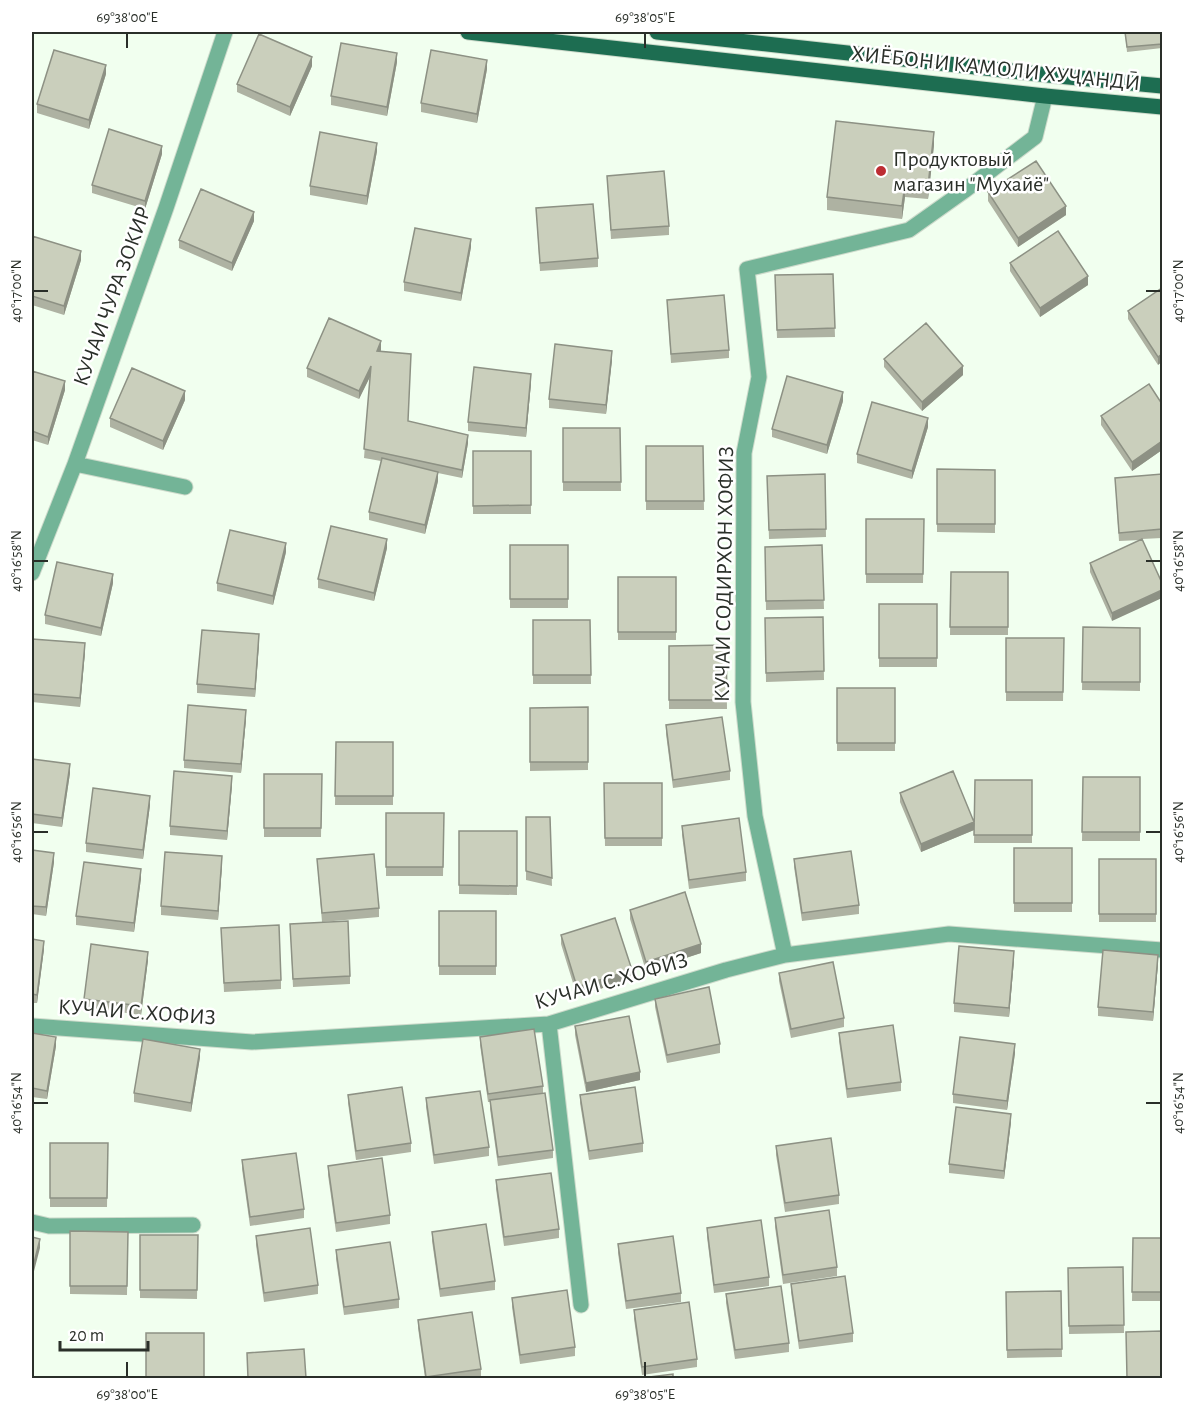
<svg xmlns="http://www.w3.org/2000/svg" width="1194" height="1410" viewBox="0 0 1194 1410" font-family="'Alegreya Sans',sans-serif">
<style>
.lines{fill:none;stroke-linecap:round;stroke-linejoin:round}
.minor-casing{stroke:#cddacb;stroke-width:17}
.major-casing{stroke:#cddacb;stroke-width:17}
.minor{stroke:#73b497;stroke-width:15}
.major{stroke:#1d6d51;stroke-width:15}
.wall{fill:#aeb2a2}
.shaded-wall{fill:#8d9184}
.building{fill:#cacfbc;stroke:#8d9184;stroke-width:1.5}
.ticks{fill:none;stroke:#2a2f29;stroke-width:2}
.poi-dot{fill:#bd2d33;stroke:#fff;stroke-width:2}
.labels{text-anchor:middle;stroke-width:5;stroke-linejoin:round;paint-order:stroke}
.street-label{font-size:22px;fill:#2a2f29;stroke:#fff}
.poi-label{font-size:22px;fill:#2a2f29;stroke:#fff;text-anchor:start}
.neatline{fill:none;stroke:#2a2f29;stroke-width:2}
.ticks-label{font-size:15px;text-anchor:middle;fill:#2a2f29}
</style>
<rect width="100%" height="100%" fill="#f1ffef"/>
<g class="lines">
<defs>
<path id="minor" d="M75,464L185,487
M32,573L75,464L166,208L225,32
M785,955L755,816L743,702L744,453L759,377L747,269L909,230L964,191L1035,137L1045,96
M549,1024L581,1305
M32,1026L252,1042L549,1024L726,970L785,955L949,934L1162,950
M32,1222L49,1226L193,1225"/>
<path id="major" d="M468,32L1045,96L1162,107
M657,32L1048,75L1162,86"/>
</defs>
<use href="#minor" class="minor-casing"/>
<use href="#major" class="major-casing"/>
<use href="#minor" class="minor"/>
<use href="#major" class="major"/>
</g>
<path class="wall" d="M1125,32H1162V48L1127,52Z
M397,62L387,116L331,105V96Z
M312,66L290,116L237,92V84Z
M487,69L477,123L421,112V103Z
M106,74L89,129L37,113V104Z
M934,145L928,199L905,197L902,219L827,210V197Z
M377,151L367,205L310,195V186Z
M162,154L145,209L92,193V185Z
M607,176L669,226V235L611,239Z
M988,192L1066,215L1018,247L988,201Z
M536,208L598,258V267L540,271Z
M254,221L232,271L179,248V240Z
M32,236L81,260L64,315L32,305Z
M471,247L461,301L404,291V282Z
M1010,263L1088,285L1040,317L1010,271Z
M833,274L835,337L777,338L775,275Z
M1162,288L1158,365L1128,319V311Z
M667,300L729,350V358L671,363Z
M381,350V352L408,422L468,443L462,478L438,473V481L425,534L369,520V512L381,461L364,458L370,376L359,399L307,377V368Z
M884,359L963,375L922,411L884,367Z
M612,360L606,414L549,408V399Z
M32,371L65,390L48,445L32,440Z
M531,383L526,437L468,431V422Z
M185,400L163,450L110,427V418Z
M843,401L827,454L772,437V429Z
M1162,404V450L1132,471L1101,425V416Z
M928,427L912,479L857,463V454Z
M563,428H620L621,491H563Z
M646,446H703L704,510H646Z
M473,451H531V514H473Z
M937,469L995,470V533L937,532Z
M825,474L826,537L769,539L767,476Z
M1162,474V538L1142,539L1112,621L1090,572V563L1141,540L1119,541L1115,478Z
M866,519H924L923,583H866Z
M510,545H568V608H510Z
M822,545L824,609L766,610L765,547Z
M387,548L374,601L318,588V579Z
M286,552L273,605L217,591V583Z
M951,572H1008V635H950Z
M618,577H676V640H618Z
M113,583L101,636L45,624V615Z
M879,604H937V667H879Z
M823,617L824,680L766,682L765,618Z
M533,620H590L591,684H533Z
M1083,627L1140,628V691L1082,690Z
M1006,638H1064L1063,701H1006Z
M32,639L85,652L80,707L32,702Z
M259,643L255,697L197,693V684Z
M726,645L727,709H669V646Z
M837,688H895V751H837Z
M588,707V770L530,771V708Z
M246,719L241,773L184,768V760Z
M666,725L730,771V780L673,788L666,734Z
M336,742H393V805H335Z
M32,759L70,773L62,827L32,823Z
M264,774H322L321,837H264Z
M1083,777H1140V841H1082Z
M975,780H1032V843H974Z
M604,783H662V846H605Z
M232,785L227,840L170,835V826Z
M900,793L974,830L921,852L900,802Z
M150,805L143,859L86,852V843Z
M386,813H444L443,876H386Z
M526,817H550L552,886L526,880Z
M682,826L746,872V881L689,889L682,835Z
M459,831H517V895L459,894Z
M1014,848H1072V912H1014Z
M32,850L54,862L46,916L32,914Z
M317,859L379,908V917L322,922Z
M794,859L859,905V914L802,921L794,867Z
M1099,859H1156V922H1099Z
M222,865L218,920L161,915V906Z
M141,878L134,932L76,925V916Z
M630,910L701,953L646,971L630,919Z
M439,911H496V975H439Z
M290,924L350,976V984L293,987Z
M221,928L281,980V989L224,992Z
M561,935L632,979L577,996L561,944Z
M32,939L44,949L37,1003H32Z
M148,960L141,1015L84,1007V999Z
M1014,960L1009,1017L954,1012V1003Z
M1158,964L1153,1021L1098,1016V1007Z
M779,973L844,1018V1027L791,1038L779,981Z
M655,999L720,1044V1053L667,1063L655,1007Z
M575,1026L640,1080L586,1092L575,1035Z
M32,1033L56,1046L47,1099L32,1097Z
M839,1033L901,1082V1091L847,1098L839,1041Z
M480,1037L543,1086V1093L553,1150V1158L498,1166L490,1109V1102H488L480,1045Z
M1015,1053L1007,1110L953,1103V1094Z
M200,1057L191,1112L134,1102V1093Z
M348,1095L411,1143V1152L356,1160L348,1103Z
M580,1095L643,1143V1152L589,1160L580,1103Z
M426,1098L489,1147V1156L434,1164L426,1107Z
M1011,1122L1004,1179L949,1173V1164Z
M50,1143H108L107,1207H50Z
M776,1146L839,1195V1204L785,1212L776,1155Z
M242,1160L304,1209V1218L250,1226L242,1169Z
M328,1166L390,1215V1224L336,1232L328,1175Z
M496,1180L559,1229V1238L504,1246L496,1189Z
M775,1218L837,1267V1276L783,1284L775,1227Z
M707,1228L769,1277V1286L714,1293L707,1237Z
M70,1231L128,1232L127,1295L70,1294Z
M432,1232L495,1281V1290L440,1297L432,1241Z
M140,1235H198L197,1299L140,1298Z
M256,1236L318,1285V1294L264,1302L256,1245Z
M1133,1238H1162V1301H1132Z
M618,1244L681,1293V1302L626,1309L618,1253Z
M336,1250L399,1299V1308L344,1315L336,1259Z
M1123,1267L1124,1333L1069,1334L1068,1268Z
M791,1284L853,1333V1342L799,1349L791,1292Z
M1061,1291L1062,1357L1007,1358L1006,1292Z
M726,1294L789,1343V1352L735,1359L726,1303Z
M512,1298L575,1347V1356L520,1364L512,1307Z
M634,1310L697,1359V1367L642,1375L634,1319Z
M418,1320L481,1369V1378H425L418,1328Z"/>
<path class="shaded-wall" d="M397,53V62L387,116V107Z
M312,57V66L290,116V107Z
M487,60V69L477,123V114Z
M106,65V74L89,129V120Z
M934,132V145L928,199V186Z
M377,143V151L367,205V196Z
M162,146V154L145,209V201Z
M905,184V197L902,219V206Z
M1066,206V215L1018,247V238Z
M254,212V221L232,271V263Z
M471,239V247L461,301V293Z
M81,251V260L64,315V306Z
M1088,276V285L1040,317V308Z
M381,341V350L377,360V351Z
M612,351V360L606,414V405Z
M1162,354V362L1158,365V357Z
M371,366V375L359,399V391Z
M963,366V375L922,411V402Z
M531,374V383L526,437V428Z
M65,381V390L48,445V437Z
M185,391V400L163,450V441Z
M843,392V401L827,454V445Z
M928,418V427L912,479V471Z
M468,435V443L462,478V470Z
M1162,441V450L1132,471V462Z
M438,472V481L425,534V525Z
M387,539V548L374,601V593Z
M286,543V552L273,605V596Z
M113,574V583L101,636V628Z
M1162,590V598L1112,621V613Z
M259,634V643L255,697V689Z
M85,643V652L80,707V698Z
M246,710V719L241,773V764Z
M70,764V773L62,827V818Z
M232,776V785L227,840V831Z
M150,796V805L143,859V850Z
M974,822V830L921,852V844Z
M54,853V862L46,916V907Z
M222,856V865L218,920V911Z
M141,869V878L134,932V923Z
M44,941V949L37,1003V995Z
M701,944V953L646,971V962Z
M1014,951V960L1009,1017V1008Z
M148,952V960L141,1015V1006Z
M1158,955V964L1153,1021V1012Z
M632,970V979L577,996V987Z
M56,1037V1046L47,1099V1091Z
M1015,1044V1053L1007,1110V1101Z
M200,1049V1057L191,1112V1103Z
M640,1072V1080L586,1092V1083Z
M1011,1114V1122L1004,1179V1171Z
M40,1239V1248L32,1279V1271Z"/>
<path class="building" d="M1125,32H1162V44L1127,47Z
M259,34L312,57L290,107L237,84Z
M341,43L397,53L387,107L331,96Z
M54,50L106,65L89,120L37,104Z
M431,50L487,60L477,114L421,103Z
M836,121L934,132L928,186L905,184L902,206L827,197Z
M109,129L162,146L145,201L92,185Z
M320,132L377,143L367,196L310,186Z
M1036,161L1066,206L1018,238L988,192Z
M664,171L669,226L611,230L607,176Z
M201,189L254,212L232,263L179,240Z
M593,204L598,258L540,263L536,208Z
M415,228L471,239L461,293L404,282Z
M1058,231L1088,276L1040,308L1010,263Z
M32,236L81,251L64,306L32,296Z
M833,274L835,328L777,330L775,275Z
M1162,288V354L1158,357L1128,311Z
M724,295L729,350L671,354L667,300Z
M329,318L381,341L377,351L411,354L408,421L468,435L462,470L364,449L371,366L359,391L307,368Z
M926,323L963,366L922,402L884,359Z
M555,344L612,351L606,405L549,399Z
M474,367L531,374L526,428L468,422Z
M132,368L185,391L163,441L110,418Z
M32,371L65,381L48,437L32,431Z
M787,376L843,392L827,445L772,429Z
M1149,384L1162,404V441L1132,462L1101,416Z
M872,402L928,418L912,471L857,454Z
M563,428H620L621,482H563Z
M646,446H703L704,501H646Z
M473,451H531V505L473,506Z
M382,458L438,472L425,525L369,512Z
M937,469L995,470V524H937Z
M825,474L826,529L769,530L767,476Z
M1162,474V529L1119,533L1115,478Z
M866,519H924L923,574H866Z
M331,526L387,539L374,593L318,579Z
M230,530L286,543L273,596L217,583Z
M1142,539L1162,583V590L1112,613L1090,563Z
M510,545H568V599H510Z
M822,545L824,600L766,601L765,547Z
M57,562L113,574L101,628L45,615Z
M951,572H1008V627H950Z
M618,577H676V632H618Z
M879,604H937V658H879Z
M823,617L824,671L766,673L765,618Z
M533,620H590L591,675H533Z
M1083,627L1140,628V682H1082Z
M202,630L259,634L255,689L197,684Z
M1006,638H1064L1063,692H1006Z
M32,639L85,643L80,698L32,694Z
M726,645L727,700H669V646Z
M837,688H895V743H837Z
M188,705L246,710L241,764L184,760Z
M588,707V762H530V708Z
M722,717L730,771L673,780L666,725Z
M336,742H393V796H335Z
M32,759L70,764L62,818L32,814Z
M174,771L232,776L227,831L170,826Z
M953,771L974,822L921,844L900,793Z
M264,774H322L321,828H264Z
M1083,777H1140V832H1082Z
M975,780H1032V835H974Z
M604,783H662V838H605Z
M93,788L150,796L143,850L86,843Z
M386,813H444L443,867H386Z
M526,817H550L552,878L526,871Z
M739,818L746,872L689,880L682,826Z
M459,831H517V886L459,885Z
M1014,848H1072V903H1014Z
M32,850L54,853L46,907L32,906Z
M851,851L859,905L802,913L794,859Z
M165,852L222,856L218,911L161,906Z
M374,854L379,908L322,913L317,859Z
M1099,859H1156V914H1099Z
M84,862L141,869L134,923L76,916Z
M685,892L701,944L646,962L630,910Z
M439,911H496V966H439Z
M615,918L632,970L577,987L561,935Z
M348,921L350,976L293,979L290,924Z
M279,925L281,980L224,983L221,928Z
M32,939L44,941L37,995L32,994Z
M91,944L148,952L141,1006L84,999Z
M959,946L1014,951L1009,1008L954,1003Z
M1103,950L1158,955L1153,1012L1098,1007Z
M833,962L844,1018L791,1029L779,973Z
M709,987L720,1044L667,1055L655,999Z
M629,1016L640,1072L586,1083L575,1026Z
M893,1025L901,1082L847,1089L839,1033Z
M534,1029L543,1086L488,1094L480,1037Z
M32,1033L56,1037L47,1091L32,1088Z
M960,1037L1015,1044L1007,1101L953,1094Z
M143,1039L200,1049L191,1103L134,1093Z
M402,1087L411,1143L356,1151L348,1095Z
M635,1087L643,1143L589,1151L580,1095Z
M480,1091L489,1147L434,1155L426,1098Z
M545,1093L553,1150L498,1157L490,1100Z
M956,1107L1011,1114L1004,1171L949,1164Z
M831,1138L839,1195L785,1203L776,1146Z
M50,1143H108L107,1198H50Z
M296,1153L304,1209L250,1217L242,1160Z
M382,1158L390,1215L336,1223L328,1166Z
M551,1173L559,1229L504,1237L496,1180Z
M829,1210L837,1267L783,1275L775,1218Z
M761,1220L769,1277L714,1285L707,1228Z
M486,1224L495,1281L440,1289L432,1232Z
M310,1228L318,1285L264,1293L256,1236Z
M70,1231L128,1232L127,1286H70Z
M140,1235H198L197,1290H140Z
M673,1236L681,1293L626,1301L618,1244Z
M32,1237L40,1239L32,1271Z
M1133,1238H1162V1292H1132Z
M390,1242L399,1299L344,1307L336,1250Z
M1123,1267L1124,1325L1069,1326L1068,1268Z
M845,1276L853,1333L799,1341L791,1284Z
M781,1286L789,1343L735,1350L726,1294Z
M567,1290L575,1347L520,1355L512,1298Z
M1061,1291L1062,1349L1007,1350L1006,1292Z
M689,1302L697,1359L642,1367L634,1310Z
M472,1312L481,1369L426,1377L418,1320Z
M1162,1331V1378H1127L1126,1332Z
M146,1333H204V1378H146Z
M304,1349L306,1378H248L247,1353Z
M673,1374V1378H641Z"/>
<path class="ticks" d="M127,33V48M645,33V48M33,291H48M1146,291H1161M33,561H48M1146,561H1161M33,832H48M1146,832H1161M33,1103H48M1146,1103H1161M127,1362V1377M645,1362V1377"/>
<circle class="poi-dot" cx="881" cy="171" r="6"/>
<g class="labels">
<g class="street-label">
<text transform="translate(996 67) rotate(6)" y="8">ХИЁБОНИ КАМОЛИ ХУҶАНДӢ</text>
<text transform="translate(111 296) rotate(-70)" y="8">КУЧАИ ЧУРА ЗОКИР</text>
<text transform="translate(723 574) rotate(-89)" y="8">КУЧАИ СОДИРХОН ХОФИЗ</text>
<text transform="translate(611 980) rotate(-16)" y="8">КУЧАИ С.ХОФИЗ</text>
<text transform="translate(137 1011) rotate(4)" y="8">КУЧАИ С.ХОФИЗ</text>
</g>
<g class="poi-label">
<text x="893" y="166">Продуктовый<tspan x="893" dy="25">магазин "Мухайё"</tspan></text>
</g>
</g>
<rect width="1194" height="1410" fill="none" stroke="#ffffff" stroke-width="66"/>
<path d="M60 1341v9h88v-9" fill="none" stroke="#2a2f29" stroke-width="3"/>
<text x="69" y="1341" font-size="18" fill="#2a2f29" stroke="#ffffff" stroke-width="4.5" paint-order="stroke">20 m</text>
<rect x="33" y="33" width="1128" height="1344" class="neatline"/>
<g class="ticks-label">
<text x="127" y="22">69°38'00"E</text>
<text x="645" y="22">69°38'05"E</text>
<text transform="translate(16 291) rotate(-90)" y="5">40°17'00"N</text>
<text transform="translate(1178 291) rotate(-90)" y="5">40°17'00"N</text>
<text transform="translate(16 561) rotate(-90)" y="5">40°16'58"N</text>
<text transform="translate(1178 561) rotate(-90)" y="5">40°16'58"N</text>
<text transform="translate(16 832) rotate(-90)" y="5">40°16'56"N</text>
<text transform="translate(1178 832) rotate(-90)" y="5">40°16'56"N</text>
<text transform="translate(16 1103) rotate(-90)" y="5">40°16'54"N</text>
<text transform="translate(1178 1103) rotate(-90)" y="5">40°16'54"N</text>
<text x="127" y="1399">69°38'00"E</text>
<text x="645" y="1399">69°38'05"E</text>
</g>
</svg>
